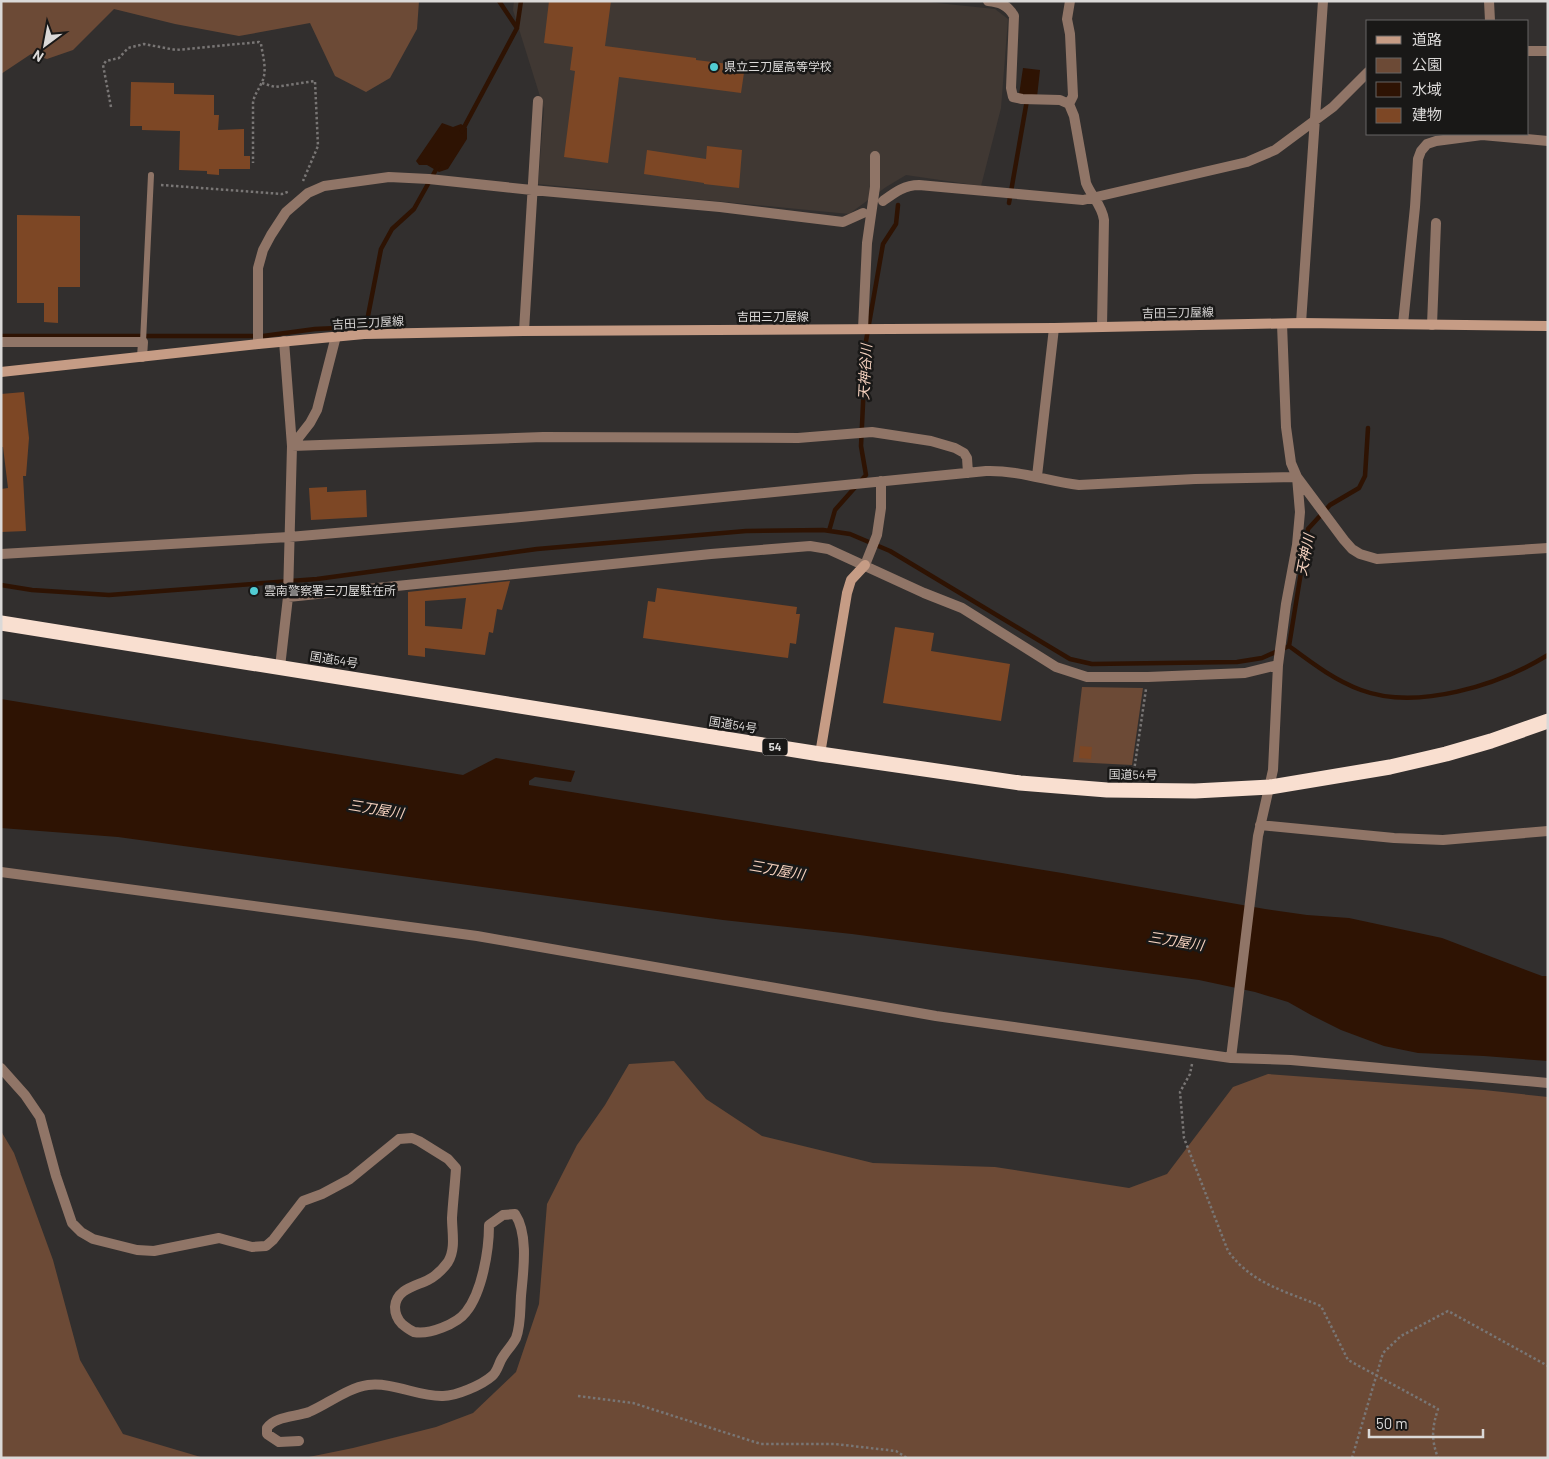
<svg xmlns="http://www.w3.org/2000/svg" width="1549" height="1459" viewBox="0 0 1549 1459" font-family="Barlow,'Noto Sans JP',sans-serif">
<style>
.built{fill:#403833}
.green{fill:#6c4a36}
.water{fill:#2e1303}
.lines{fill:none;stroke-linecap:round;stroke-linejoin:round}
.stream{stroke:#2e1303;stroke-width:4.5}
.building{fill:#7d4725;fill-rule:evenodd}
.path{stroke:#797675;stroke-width:2.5;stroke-dasharray:2.5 2.5;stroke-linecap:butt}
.lane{stroke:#907567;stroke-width:6}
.street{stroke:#907567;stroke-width:10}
.secondary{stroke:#c69c85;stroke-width:10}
.highway{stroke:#f9dfd0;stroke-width:15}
.poi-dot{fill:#51ccd3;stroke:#191817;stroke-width:2}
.labels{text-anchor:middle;stroke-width:5;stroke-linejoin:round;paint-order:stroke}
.shield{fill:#191817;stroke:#a19f9e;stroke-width:1}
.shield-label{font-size:11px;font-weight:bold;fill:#dbd9d8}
.poi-label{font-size:12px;fill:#dbd9d8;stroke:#191817;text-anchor:start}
.street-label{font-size:12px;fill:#dbd9d8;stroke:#191817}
.water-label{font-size:14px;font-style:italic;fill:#f5d1be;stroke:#191817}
</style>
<rect width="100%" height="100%" fill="#322f2e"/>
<path class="built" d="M514,1H918L995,9L1008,19L1001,108L981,186L906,175L886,187L849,214L538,184L544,109L513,10Z"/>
<path class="green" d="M1,1H419L417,29L390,78L366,92L335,76L310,23L239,36L175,24L114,9L73,50L47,59L31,54L1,74Z
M1082,687L1143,688L1132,765L1073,762Z
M674,1061L706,1099L762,1136L873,1163L995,1167L1129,1188L1167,1174L1233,1087L1268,1074L1484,1090L1548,1097V1458H304L353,1448L436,1427L473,1413L516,1372L539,1304L547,1204L577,1145L605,1105L629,1064Z
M1,1131L14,1153L53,1260L80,1360L123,1434L204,1458H1Z"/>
<path class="water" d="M1023,68L1040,70L1037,97L1019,95Z
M442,123L453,127L461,124L467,128V139L448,169L439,172L427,165H419L416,161Z
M1,699L463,775L496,758L575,771L571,782L535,777L529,781V785L1062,873L1265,909L1307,915L1349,918L1442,938L1542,976H1548V1061L1484,1056L1418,1053L1384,1046L1341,1030L1311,1015L1288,1002L1255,992L1199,980L852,934L723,920L118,837L1,828Z"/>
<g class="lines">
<path class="stream" d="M499,1L517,28
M462,131L517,28L521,1
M1009,203L1027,100
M1,336H263L315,329L359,327L366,324L367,321L381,249L392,229L414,209L438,166
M829,531L835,510L866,475L861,446L866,341L883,244L896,224L898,205
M1,585L32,590L109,595L317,579L537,549L746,531L823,530L850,534L890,551L1070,659L1092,664L1237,662L1262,658L1289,646
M1289,646C1312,663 1334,680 1361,690C1417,711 1499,685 1548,655
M1289,646L1308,529L1330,505L1359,488L1365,476L1368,428"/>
</g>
<path class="building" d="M549,1H611L605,46L696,58V60L745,66L741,93L619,77L608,163L564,157L575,71L570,70L573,47L544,43Z
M131,82L174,83V94L214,95V115H219L218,130L244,129V156H250V169H219V175L207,174V171L179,170L180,131L142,130V126H130Z
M707,146L742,150L739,188L704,184V183L644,174L647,150L706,159Z
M17,215L80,216V287H58V323L44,322V303H17Z
M24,392L29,438L26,476H23L26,531L1,532V489L8,488L3,447H1V394Z
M327,487V492L366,490L367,517L311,520L309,488Z
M510,581L502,610L497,609L493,633L489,632L485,655L425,648V657L408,655V592ZM466,598L462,629L425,626V601Z
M657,588L797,607L796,614H800L796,644L790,643L788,658L643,638L648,601L655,602Z
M895,627L934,633L931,651L1010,664L1001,721L883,703Z
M1080,746L1092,747L1091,759L1079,758Z"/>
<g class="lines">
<path class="path" d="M262,83L275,87L315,81L318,146L303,181
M111,107L103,65L106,61L119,58L128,48L144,44L176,50L259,42L261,44C263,57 268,72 261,84C258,91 254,95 253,103V163
M161,185L282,194L290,191
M1134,771L1146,689
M1192,1064L1190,1074L1180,1092L1184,1138L1228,1251C1252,1284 1285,1291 1321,1306L1348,1360L1438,1409C1432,1428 1431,1439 1438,1458
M578,1396L633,1403L761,1444H835L896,1451L907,1458
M1352,1458L1383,1353L1401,1336L1448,1311L1548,1366"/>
<path class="lane" d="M143,342L151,175"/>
<path class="street" d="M988,1C999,2 1008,5 1014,16L1011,88L1013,97L1022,99L1060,100L1069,104L1074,116L1086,183C1091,196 1102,205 1104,220L1102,327
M1489,1L1490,21
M1528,51H1548
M1069,104L1073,96L1070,34L1067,19L1070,1
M883,201C894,193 904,185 919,185L1083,200L1247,162L1275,150L1333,107L1368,72
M1301,323L1323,1
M1282,324L1286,427L1291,463L1297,477L1344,540L1352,549L1360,554L1377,559L1548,548
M1403,324L1415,207L1418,159L1421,151L1427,144L1436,141L1482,135L1548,141
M1432,325L1436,223
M863,329L867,243L875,187V156
M524,331L538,101
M1,342H143L142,357
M258,344V268L263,250L271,235L286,212L308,193L324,186L389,177L429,179L532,190L720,207L843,222L863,213
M292,446L543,437L798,438L872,432L931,441L955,448L964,453L967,458L968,473
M292,446L310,423L317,410L336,336
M1037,476L1054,328
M1,554L289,537L521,517L986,471C1019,470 1046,481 1079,485L1195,479L1297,477
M865,565L877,535L881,508V481
M288,597L711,554L810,546L828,549L924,593L962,608L1056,667L1087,677H1148L1245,673L1278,665
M280,667L288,597L292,446L284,341
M1260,825L1394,838L1443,840L1548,831
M1,872L477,936L936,1016L1231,1058L1291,1060L1548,1083
M1231,1058L1258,836L1273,770L1278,665L1286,604L1297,545L1300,512L1297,477
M1,1068L25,1095L40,1117L56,1176L72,1223L81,1232L93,1239L137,1250L154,1251L219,1238L252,1247L266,1246L273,1240L303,1201L322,1194L350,1179L399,1139L412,1138L419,1141L448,1159L456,1168C455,1185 453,1201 452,1218C452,1232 456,1249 448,1262C443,1269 436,1276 428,1280C416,1286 396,1289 395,1307C395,1313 398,1320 402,1324C406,1327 409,1330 414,1332C429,1335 457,1324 466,1312C482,1292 489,1251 489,1225L503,1215L515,1214C529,1235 523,1273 521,1296C520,1310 521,1325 516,1338C512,1346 505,1352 501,1360C498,1366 497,1372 492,1376C482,1385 456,1396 443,1396C419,1397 394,1382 368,1385C347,1388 328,1404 309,1412C296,1417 275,1416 267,1428V1434L279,1442L299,1441"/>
<path class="secondary" d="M1,372L258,344L364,334L524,331L1054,328L1301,323L1548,326
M820,754L847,593L851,580L865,565"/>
<path class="highway" d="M1,623L820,754L1020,783L1107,790L1195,791L1270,787L1390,767L1446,754L1491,741L1548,721"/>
</g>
<g class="poi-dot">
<circle cx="714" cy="67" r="5"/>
<circle cx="254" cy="591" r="5"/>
</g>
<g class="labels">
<rect class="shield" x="762.5" y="738.5" width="25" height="17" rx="4"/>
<g class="shield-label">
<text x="775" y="751">54</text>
</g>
<g class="poi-label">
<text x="724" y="71">県立三刀屋高等学校</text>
<text x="264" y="595">雲南警察署三刀屋駐在所</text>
</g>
<g class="street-label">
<text transform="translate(1178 313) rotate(-1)" y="4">吉田三刀屋線</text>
<text x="773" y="321">吉田三刀屋線</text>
<text transform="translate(368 323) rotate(-3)" y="4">吉田三刀屋線</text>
<text transform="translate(334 660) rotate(9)" y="4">国道54号</text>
<text transform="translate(733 725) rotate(9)" y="4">国道54号</text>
<text transform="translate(1133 775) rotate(1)" y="4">国道54号</text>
</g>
<g class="water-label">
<text transform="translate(865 372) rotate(-87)" y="5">天神谷川</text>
<text transform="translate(1305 555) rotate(-79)" y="5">天神川</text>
<text transform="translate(376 809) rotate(9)" y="5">三刀屋川</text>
<text transform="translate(777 870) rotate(10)" y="5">三刀屋川</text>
<text transform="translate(1176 941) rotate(9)" y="5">三刀屋川</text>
</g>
</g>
<rect width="1549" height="1459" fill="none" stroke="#dbd9d8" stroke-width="5"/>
<rect x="1366" y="20" width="162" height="115" fill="#191817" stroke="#676564"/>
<rect x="1376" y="36" width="25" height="8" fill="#c69c85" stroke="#676564"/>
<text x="1412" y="45" font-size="15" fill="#dbd9d8">道路</text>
<rect x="1376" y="58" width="25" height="15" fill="#6c4a36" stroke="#676564"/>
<text x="1412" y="70" font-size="15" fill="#dbd9d8">公園</text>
<rect x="1376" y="82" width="25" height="15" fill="#2e1303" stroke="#676564"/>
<text x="1412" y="95" font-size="15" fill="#dbd9d8">水域</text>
<rect x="1376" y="108" width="25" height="15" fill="#7d4725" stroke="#676564"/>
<text x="1412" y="120" font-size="15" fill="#dbd9d8">建物</text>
<g transform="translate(45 45) rotate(212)" stroke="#191817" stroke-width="4" paint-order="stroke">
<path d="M0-4L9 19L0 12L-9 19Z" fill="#dbd9d8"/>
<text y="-8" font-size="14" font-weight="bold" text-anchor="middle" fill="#dbd9d8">N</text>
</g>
<path d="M1369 1429v8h114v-8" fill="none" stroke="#dbd9d8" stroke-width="2.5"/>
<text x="1376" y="1429" font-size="15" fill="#dbd9d8" stroke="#191817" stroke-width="4" paint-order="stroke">50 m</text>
</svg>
